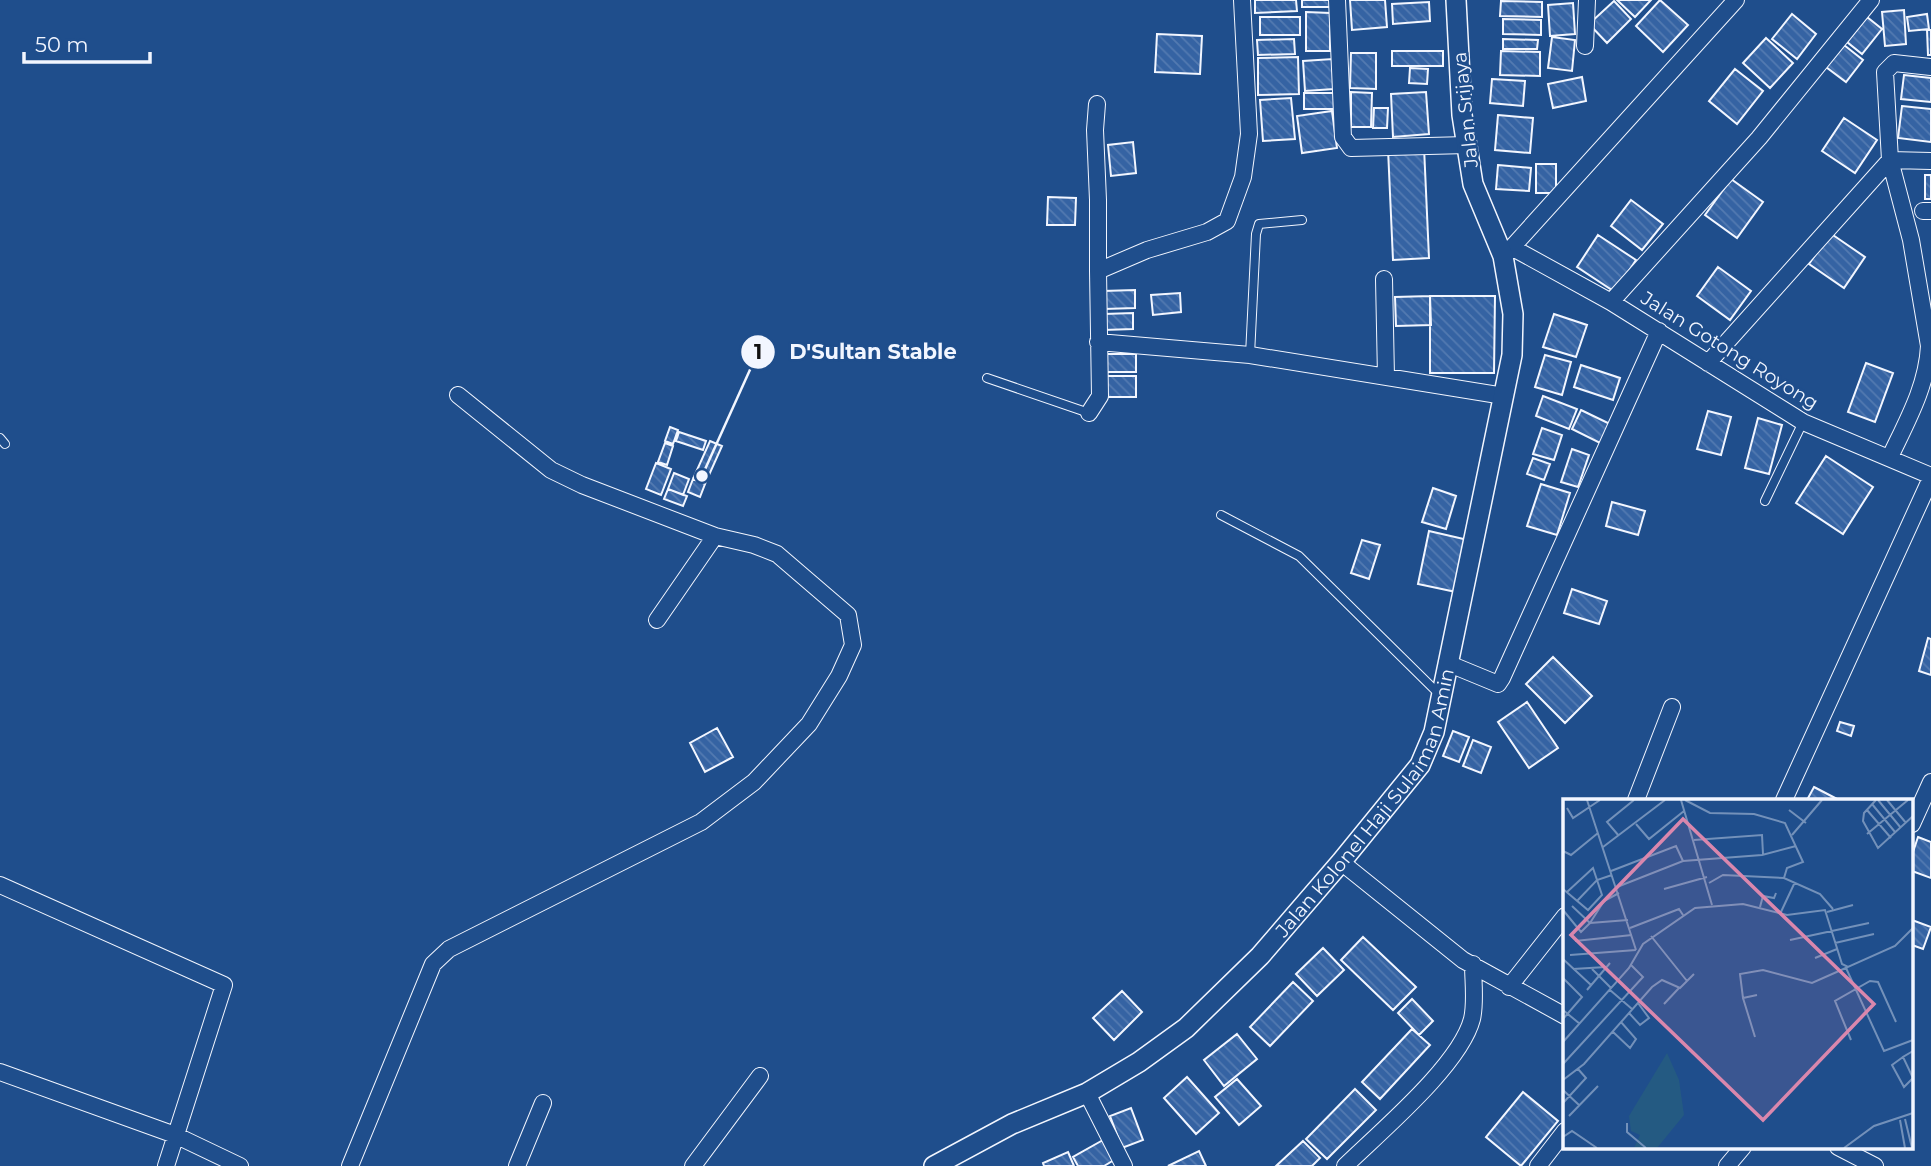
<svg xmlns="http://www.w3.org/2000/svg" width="1931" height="1166" viewBox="0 0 1931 1166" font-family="Montserrat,sans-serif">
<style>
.building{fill:url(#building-back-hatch);stroke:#f2f6ff;stroke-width:2}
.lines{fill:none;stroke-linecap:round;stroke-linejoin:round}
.service-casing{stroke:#f2f6ff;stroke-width:10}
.minor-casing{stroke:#f2f6ff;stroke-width:18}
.tertiary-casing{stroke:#f2f6ff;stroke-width:22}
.service{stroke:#1f4e8c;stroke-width:8}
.minor{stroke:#1f4e8c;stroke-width:16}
.tertiary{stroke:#1f4e8c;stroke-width:19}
.labels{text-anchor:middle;stroke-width:5;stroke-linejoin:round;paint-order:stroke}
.street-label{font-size:19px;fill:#f2f6ff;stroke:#1f4e8c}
.inset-road{fill:none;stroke:#7391ba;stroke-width:2}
.view{fill:#da87ad;fill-opacity:0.15;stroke:#da87ad;stroke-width:3.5}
.inset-edge{fill:none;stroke:#f2f6ff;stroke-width:3.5}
.leader{fill:none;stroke:#f2f6ff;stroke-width:2.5}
.callout-dot{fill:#f2f6ff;stroke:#1f4e8c;stroke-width:2.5}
.mark-label{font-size:21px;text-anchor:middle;font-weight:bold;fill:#111}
.callout-label{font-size:21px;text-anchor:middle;font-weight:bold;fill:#f2f6ff;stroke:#1f4e8c;stroke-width:5;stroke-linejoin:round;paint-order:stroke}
</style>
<defs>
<pattern id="building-back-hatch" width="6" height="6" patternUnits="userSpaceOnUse" patternTransform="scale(1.75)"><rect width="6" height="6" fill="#3563a3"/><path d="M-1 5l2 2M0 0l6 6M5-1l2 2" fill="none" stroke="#537ab1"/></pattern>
</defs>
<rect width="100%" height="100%" fill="#1f4e8c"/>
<path class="building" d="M1255,0H1296L1297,11L1255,13Z
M1302,0H1330V7H1302Z
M1350,0H1385L1387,27L1352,30Z
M1617,0H1651L1635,17Z
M1660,0L1688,25L1663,52L1636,26Z
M1501,1L1542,2V17L1500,16Z
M1614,1L1631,19L1607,43L1589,24Z
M1429,2L1430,21L1393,24L1392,4Z
M1573,3L1575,34L1550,36L1548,5Z
M1904,10L1906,44L1885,46L1882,12Z
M1306,12L1330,13V51H1306Z
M1792,14L1816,34L1797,59L1772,39Z
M1927,14L1929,29L1909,31L1907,17Z
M1260,17H1300V35H1260Z
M1867,17L1882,29L1862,54L1847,42Z
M1503,19L1541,20V35L1503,34Z
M1927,30H1931V55H1928Z
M1157,34L1202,36L1200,74L1155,72Z
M1552,37L1575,40L1572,71L1548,68Z
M1766,38L1793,63L1770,88L1743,63Z
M1294,39L1295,54L1258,55L1257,40Z
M1503,39L1538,40L1537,49H1503Z
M1844,45L1863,60L1846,82L1826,67Z
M1392,51H1443V66H1392Z
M1501,51L1540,52V76L1500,75Z
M1351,53H1376V89L1350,88Z
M1298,57L1299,94L1258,95V58Z
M1333,59L1334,89L1305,91L1303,61Z
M1410,68L1428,69L1427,84L1409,83Z
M1735,69L1763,91L1737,124L1709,101Z
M1904,75L1931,78V102L1901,99Z
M1582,77L1586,101L1553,108L1548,84Z
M1492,79L1525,81L1523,106L1490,103Z
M1351,92L1372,93L1371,127H1351Z
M1426,92L1429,134L1393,137L1391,94Z
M1304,93H1334V109H1304Z
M1291,98L1295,139L1263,141L1260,100Z
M1902,106L1931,109V142L1898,138Z
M1374,108H1388L1387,128H1373Z
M1332,111L1337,148L1302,153L1297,116Z
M1498,115L1533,118L1530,153L1495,150Z
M1844,118L1877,140L1855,173L1822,151Z
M1133,142L1136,173L1111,176L1108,145Z
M1424,147L1429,258L1393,260L1388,149Z
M1536,164H1556V193H1536Z
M1498,165L1531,168L1529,191L1496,189Z
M1925,175H1931V199H1925Z
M1731,179L1763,202L1737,238L1705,215Z
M1048,197L1076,198L1075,225H1047Z
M1631,200L1663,224L1642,250L1611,226Z
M1830,233L1865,257L1844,288L1809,264Z
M1598,235L1636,260L1615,292L1577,267Z
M1718,267L1751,291L1730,320L1697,296Z
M1135,290V308L1104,309L1103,291Z
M1180,293L1181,312L1153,315L1151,295Z
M1430,296L1431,325L1396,326L1395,297Z
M1430,296H1495L1494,373H1430Z
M1133,313V329L1104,330V314Z
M1554,314L1587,325L1576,357L1543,347Z
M1106,354H1136V372H1106Z
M1545,355L1571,362L1562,395L1535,387Z
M1866,363L1893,373L1875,422L1848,412Z
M1581,365L1620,378L1613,400L1574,387Z
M1106,376H1136V397H1105Z
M1543,396L1577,409L1569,429L1536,416Z
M1581,410L1610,424L1600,443L1572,429Z
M1708,411L1731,417L1721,455L1697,449Z
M1758,418L1782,425L1769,474L1745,468Z
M670,427L678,430L673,444L665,441Z
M1542,428L1562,435L1554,460L1533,454Z
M679,432L706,441L703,450L676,441Z
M710,441L722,446L705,484L693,479Z
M665,443L673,446L667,465L658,462Z
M1572,449L1589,455L1578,487L1561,482Z
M1826,456L1873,487L1843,534L1796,503Z
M1533,458L1550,464L1544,480L1527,474Z
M656,463L671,469L661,495L646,489Z
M674,473L689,479L683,495L668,489Z
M693,479L705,484L700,497L688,492Z
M1541,484L1570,493L1557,535L1527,526Z
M1433,488L1456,496L1446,529L1422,522Z
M668,489L687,496L683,506L664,499Z
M1612,502L1645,511L1638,535L1606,526Z
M1429,531L1468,540L1456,592L1418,584Z
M1362,540L1380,545L1369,579L1351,573Z
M1572,589L1607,601L1599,624L1564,613Z
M1928,638L1931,639V675L1919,671Z
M1553,657L1592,696L1565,723L1526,684Z
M1527,702L1558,748L1529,768L1498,722Z
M1840,722L1854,726L1851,736L1837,731Z
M717,728L733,757L705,772L690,743Z
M1453,731L1469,737L1459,762L1443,756Z
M1473,740L1491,747L1481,773L1463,766Z
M1814,787L1839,800H1807Z
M1918,837L1931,842V878L1912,871V855Z
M1912,920L1931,927L1923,949L1912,945Z
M1363,937L1416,987L1393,1010L1341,960Z
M1323,948L1344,970L1317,996L1296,974Z
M1293,982L1313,1001L1270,1046L1250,1027Z
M1122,991L1142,1012L1114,1040L1093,1018Z
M1412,999L1433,1021L1419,1035L1398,1013Z
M1412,1029L1430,1045L1380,1099L1362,1082Z
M1237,1034L1257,1059L1224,1086L1204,1060Z
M1187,1077L1219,1113L1196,1134L1164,1098Z
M1237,1079L1261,1106L1239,1125L1215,1097Z
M1355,1089L1376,1110L1327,1159L1306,1139Z
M1523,1092L1558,1121L1521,1166L1486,1137Z
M1131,1108L1143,1140L1122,1148L1110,1116Z
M1103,1140L1114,1160L1104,1166H1078L1073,1157Z
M1303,1141L1320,1158L1312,1166H1276Z
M1199,1151L1206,1166H1168Z
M1068,1152L1074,1166H1044L1043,1163Z"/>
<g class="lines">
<defs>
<path id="service" d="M1250,355L1256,234L1259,224L1302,220
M987,378L1089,413
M0,438L5,444
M1765,501L1803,422
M1221,515L1299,556L1440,695"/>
<path id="minor" d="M1337,0L1343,137L1351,148L1467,145
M1585,46L1587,0
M1097,104L1095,130L1098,200V271
M1923,211H1931
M1513,248L1611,302L1803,422L1931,476
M1505,255L1736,0
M1384,279L1386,377
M1611,302L1759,138L1871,0
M1098,342L1250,355L1504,396
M1708,363L1890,160L1885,72L1894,63L1931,67
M458,395L551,470L582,485L715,536
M1089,413L1100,396L1098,271L1147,250L1207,232L1227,221L1243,177L1249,134L1242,0
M1890,457C1907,421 1927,386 1929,346L1911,240L1890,160L1931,161
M1447,663L1498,684L1502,678L1659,331
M1636,800L1672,707
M1784,800L1931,478
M1912,824L1931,782
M1341,862L1463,960L1565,1016
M0,885L224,985L166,1166
M1509,987L1565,916
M0,1072L175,1135L240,1166
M1087,1093L1124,1166
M1838,1147L1875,1166
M350,1166L433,964L449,949L701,822L754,782L809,724L839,676L853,645L848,615L777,554L754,545L715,536L657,620
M517,1166L543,1103
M693,1166L760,1076
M1345,1166C1381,1131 1460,1065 1472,1019C1476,1002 1473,981 1473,964
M1538,1166L1565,1131
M1727,1166L1743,1147"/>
<g id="tertiary">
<path id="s1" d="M934,1166L1012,1124L1087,1093L1139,1062L1186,1028L1260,956L1341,862L1420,765L1434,732L1512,355L1513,314L1503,256L1473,184L1462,115L1456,0"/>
</g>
</defs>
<use href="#service" class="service-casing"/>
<use href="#minor" class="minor-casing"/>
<use href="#tertiary" class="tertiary-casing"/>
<use href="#service" class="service"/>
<use href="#minor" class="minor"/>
<use href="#tertiary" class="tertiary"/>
</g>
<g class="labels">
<g class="street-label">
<text transform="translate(1465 110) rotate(-96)" y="7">Jalan Srijaya</text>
<text transform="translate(1730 350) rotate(32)" y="7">Jalan Gotong Royong</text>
<text dy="7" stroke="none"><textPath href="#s1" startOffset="581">Jalan Kolonel Haji Sulaiman Amin</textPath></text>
</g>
</g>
<g transform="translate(1563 799)">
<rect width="350" height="350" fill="#1f4e8c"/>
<path d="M104,254L116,281L121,316L94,349H71L77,336L68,332L66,317Z" fill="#245a82"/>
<path class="inset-road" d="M24,1L73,151M118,1L149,106M122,1L147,14L191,15L222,24L240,63L224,69L221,79M313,1L301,14L300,22L315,49L350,17M315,1L338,29M324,1L343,24M309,5L332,33M4,9L10,19L37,1M226,11L243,24M304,11L328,39M73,25L86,40L121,12M304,35L345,1M229,36L259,1M56,37L44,23L71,1M131,41L199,36L200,55M40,48L102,1M0,52L8,56L35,34M48,72L113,47L120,62M146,84L160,76L221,79L257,95L270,110M54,88L120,62L199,56L233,47M0,90L25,111L39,96L30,69L4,93M101,90L144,78M14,102L34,81L49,76M9,107L27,124L41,102L56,94M197,108L200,97L211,99L213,94M0,111L18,133L27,124L65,121M264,113L290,106M217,115L232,83M67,129L116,110L120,116M88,137L124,182M227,141L306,124M12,142L69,136M272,144L311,135M7,156L73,151M252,159L274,150M0,160L28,186M283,169L321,252L350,241M10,170L43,168M29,170L48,189M0,179L19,198L0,220M24,191L47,164M47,191L69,210M194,196L180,199L177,175L200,171L249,184L285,168M180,199L192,238M101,205L116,189M0,211L17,225M66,214L77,226L86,219L75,204M49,232L67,249L73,240L58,223M288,241L272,202L307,182L315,183L333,223M0,243L66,169L80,145L132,109L180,105L224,116L262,111L279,165L285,168L332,147L350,129M340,258L329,266L341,288L350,279M0,265L80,178L68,166M350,279L340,258L350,252M0,281L21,265L89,188L99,181L117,189L131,175M0,291L16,306M0,304L23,279L15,270M6,317L35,287M342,320L349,349M337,321L342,349M64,324V333L83,349M0,338L9,332L34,349M281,349L311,327L350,314"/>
<path class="view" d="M120,20L311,205L200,321L8,136Z"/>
<rect width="350" height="350" class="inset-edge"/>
</g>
<path class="leader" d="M702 476L758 352"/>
<g class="callout-dot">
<circle cx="702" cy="476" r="7"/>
<circle cx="758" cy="352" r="18"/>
</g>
<g class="mark-label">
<text x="758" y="359">1</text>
</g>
<g class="callout-label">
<text x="873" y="359">D'Sultan Stable</text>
</g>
<path d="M24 52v10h126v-10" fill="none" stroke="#f2f6ff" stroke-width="3.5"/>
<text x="35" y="52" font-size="21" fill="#f2f6ff" stroke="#1f4e8c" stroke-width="5" paint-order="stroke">50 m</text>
</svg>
